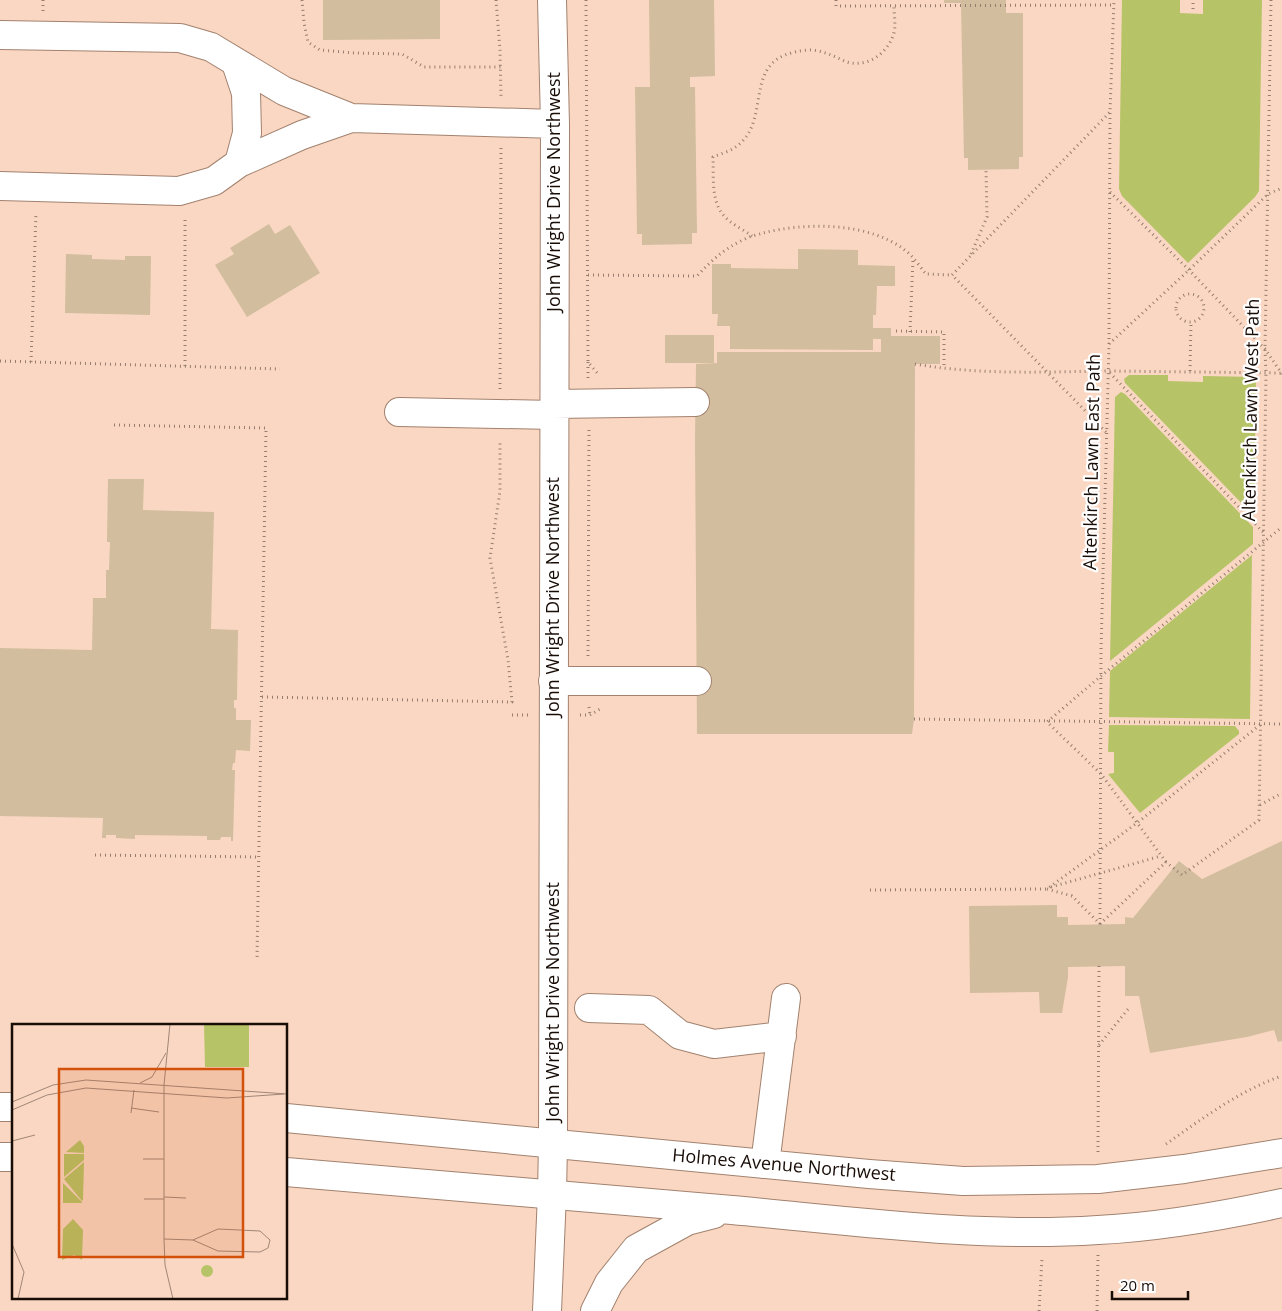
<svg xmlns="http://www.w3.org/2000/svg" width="1282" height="1311" viewBox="0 0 1282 1311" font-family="'Open Sans',sans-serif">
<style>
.green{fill:#b6c467}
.building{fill:#d2bd9e}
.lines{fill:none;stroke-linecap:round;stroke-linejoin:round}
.minor-casing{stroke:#a2826f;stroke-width:30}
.major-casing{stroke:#a2826f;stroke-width:30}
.path{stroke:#967d6f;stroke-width:3;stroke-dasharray:1 4;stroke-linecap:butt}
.minor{stroke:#fff;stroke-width:28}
.major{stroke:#fff;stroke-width:28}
.labels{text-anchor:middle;stroke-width:4.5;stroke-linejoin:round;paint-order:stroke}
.street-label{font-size:18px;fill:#180c06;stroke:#fff}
.inset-road{fill:none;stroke:#a08677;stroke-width:1}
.view{fill:#d3510b;fill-opacity:0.15;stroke:#d3510b;stroke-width:2.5}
.inset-edge{fill:none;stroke:#180c06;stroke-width:2.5}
</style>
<rect width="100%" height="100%" fill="#fad7c2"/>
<path class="green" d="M1122,0H1180V13L1203,14V0H1262L1259,191L1255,197L1188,263L1122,196L1119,189Z
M1129,375H1168V381L1203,382V376L1256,377L1254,516L1125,383L1124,379Z
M1121,392L1125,394L1253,527V544L1110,661L1115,397Z
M1252,555L1250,719L1109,717L1110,671Z
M1109,725L1235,726L1239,731V734L1140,813L1108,774L1114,773V752H1108Z"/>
<path class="building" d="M323,0H440V39L323,40Z
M649,0H714L715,76L690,77V87H695L697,233H692V244L642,245V234H637L635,87H650Z
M944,0H1006V13H1023V157H1019V169L968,170V158H964L961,3H944Z
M269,224L275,234L290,225L320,273L247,317L215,265L234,254L230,248Z
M798,249L858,250V265L895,266V286H877L876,315H873V328H891V336H940V364H915L914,719L912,734H697L695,440L696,364L717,363V352H881V339H873V350L730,349V326H717L718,314H712V264H731V268L798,269Z
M66,254L92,255V259L125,260V256H151L150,315L65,313Z
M665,335H714V363H665Z
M108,479H144L143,510L214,512L211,629L238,630L237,700H234V708H236V720H251L250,751L236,750L235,763H233L232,770H235L233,841H231V837H221L220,840H207V836L135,835V839L116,838V835H106V838H102L103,818L0,816V648L92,650L93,598H106V570H109L110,542H107Z
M1282,841V1041L1278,1042L1274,1030L1247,1037L1150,1053L1139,996H1125V966L1068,967V977L1062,1013H1040L1039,992L970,993L969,906L1057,905V917H1068V925L1125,924V917L1133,918L1179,861L1202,879Z"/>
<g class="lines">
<defs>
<path id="minor" d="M0,35L180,38L211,47L284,91L351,118
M236,63L246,93L247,133L239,163
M0,186L179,191L214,181L239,163L302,135L351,118L555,124
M554,404L695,402
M399,412L554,415
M553,681H697
M589,1008L649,1010L680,1035L714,1044L782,1036
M765,1164L786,998
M547,1311L552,1194L553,1143L555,124L552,0"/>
<path id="major" d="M0,1107H14
M286,1118L869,1174L963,1181L1098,1179L1184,1169L1282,1153
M0,1157H14
M286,1172C435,1184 584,1196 732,1210C854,1221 976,1238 1098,1230C1160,1227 1222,1216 1282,1203
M595,1311L609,1283L636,1249L687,1221L714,1214"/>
</defs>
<use href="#minor" class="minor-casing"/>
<use href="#major" class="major-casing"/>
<path class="path" d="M302,0L304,23L308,42L320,50L355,53L402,54L424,67H501
M496,0L500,50L501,97
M586,0L588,362L599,375
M836,0V6L1114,5
M1193,9V0
M43,11V0
M1110,192L1189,270L1265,349L1282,374
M752,236C744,230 733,225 726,218C710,203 714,176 713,157C720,154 728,152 734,148C771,125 745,71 785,55C796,51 811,48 822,52C831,54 839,59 847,62C868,68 888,53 894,33C896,25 894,15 894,6
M971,254L987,217L986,170
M588,275L697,276C712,260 725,248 745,239C750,236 757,235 763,233C806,222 870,222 906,251C914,257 920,267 926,274L952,275
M1176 308a14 14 0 1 1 28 0a14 14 0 1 1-28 0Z
M896,331L944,332V369
M910,332L913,258
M1109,344L1189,270L1268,194L1282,188
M0,361L280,369
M31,362L36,213
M588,362V379
M915,364C978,375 1044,372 1108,371
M185,366V217
M1190,371L1191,322
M500,389L501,147
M114,425L266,428L257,959
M1106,432L952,275L1110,112
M1263,532L1108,371L1282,373
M588,656L589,430
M262,697L512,702L508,660L490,558L500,491V440
M589,707L590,715
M512,715H529
M580,715H590L600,709
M914,719L1282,724
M1260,805L1282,793
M95,855L259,857
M1166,862L1101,774L1047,722L1101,676L1282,527
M1051,887L1161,856
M1047,889L1072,896L1100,924
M870,890L1047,889L1137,823L1260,725
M1100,924L1166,862L1182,875L1259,820L1266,373L1265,349L1271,0
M1100,924L1101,650L1109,345L1110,112L1114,0
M1099,1045L1129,1008
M1166,1144C1202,1119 1240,1090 1282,1076
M1098,1152L1099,966
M1039,1311L1042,1258
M1097,1311L1098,1255"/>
<use href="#minor" class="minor"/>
<use href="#major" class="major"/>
</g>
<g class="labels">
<g class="street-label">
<text transform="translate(554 192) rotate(-90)" y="6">John Wright Drive Northwest</text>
<text transform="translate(1251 410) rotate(-89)" y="6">Altenkirch Lawn West Path</text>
<text transform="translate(1092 462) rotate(-89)" y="6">Altenkirch Lawn East Path</text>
<text transform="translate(553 597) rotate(-90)" y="6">John Wright Drive Northwest</text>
<text transform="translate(553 1002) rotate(-90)" y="6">John Wright Drive Northwest</text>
<text transform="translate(784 1165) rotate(5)" y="6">Holmes Avenue Northwest</text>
</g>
</g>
<g transform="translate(12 1024)">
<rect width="275" height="275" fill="#fad7c2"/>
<path d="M192,0H237V43H193ZM68,116L72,122V129L54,128ZM52,130H72V136L52,153ZM72,138L71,176L70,177L52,155ZM51,159L70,178V179H51ZM61,195L71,206L70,236L62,231L50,236L51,205ZM189 247a6 6 0 1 1 12 0a6 6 0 1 1-12 0Z" fill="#b6c467"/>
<path class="inset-road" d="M158,0L152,61V215L153,241L161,275M128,59L140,53L154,29M0,78L41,61L74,56L275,70M119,84L147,88M0,86L35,71L74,64L215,74L272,70M119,89L122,66M0,117L23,111M131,135H152M152,173L174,174M132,175H152M152,215L181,216L206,205L248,207L258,216L256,224L248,228L206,227L181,216M0,220L12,248L6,275"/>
<path class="view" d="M47,45H231V233H47Z"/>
<rect width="275" height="275" class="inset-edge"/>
</g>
<path d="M1112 1291v8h76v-8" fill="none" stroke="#180c06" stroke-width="2.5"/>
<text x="1120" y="1291" font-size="15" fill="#180c06" stroke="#ffffff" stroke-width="4" paint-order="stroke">20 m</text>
</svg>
